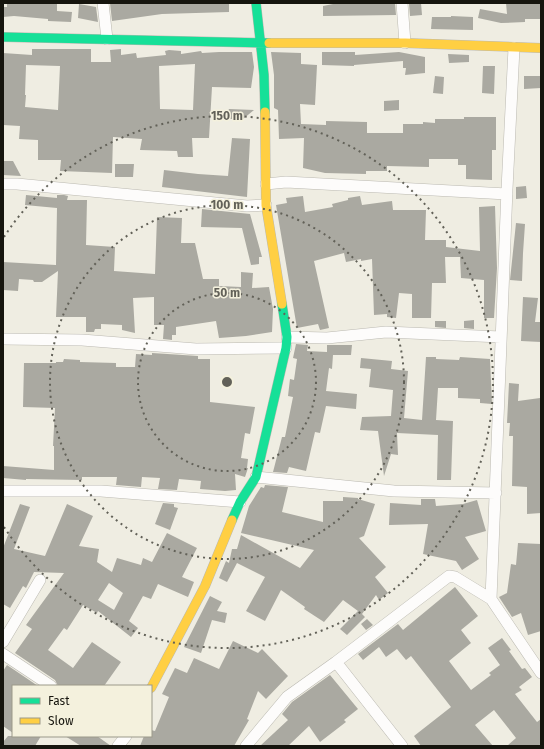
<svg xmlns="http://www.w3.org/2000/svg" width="544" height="749" viewBox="0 0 544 749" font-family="'Fira Sans',sans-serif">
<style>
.building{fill:#aaa9a1;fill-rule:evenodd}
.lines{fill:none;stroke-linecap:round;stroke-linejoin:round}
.street-casing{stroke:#bbb9b1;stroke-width:12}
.fast-casing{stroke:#bbb9b1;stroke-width:10}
.slow-casing{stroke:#bbb9b1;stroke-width:10}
.street{stroke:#fdfcfb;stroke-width:11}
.fast{stroke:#16e098;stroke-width:9}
.slow{stroke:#ffcf43;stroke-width:9}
.ring{fill:none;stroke:#626158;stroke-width:2;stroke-dasharray:2 4}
.centre{fill:#626158;stroke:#f4f1dd;stroke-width:2}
.ring-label{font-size:12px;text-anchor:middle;font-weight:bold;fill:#626158;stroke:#f4f1dd;stroke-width:3;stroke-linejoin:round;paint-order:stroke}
</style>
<rect width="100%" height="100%" fill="#efede2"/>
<path class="building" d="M7,3H57V11L72,12L71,22L48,21V19L14,16L3,17V7H7Z
M110,3H229V12L162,14L112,21Z
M395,3L396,15L323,16V6L333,4Z
M409,3H421L422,15L410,16Z
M506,3H541V19H525V22L501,23L478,18L480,9L507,14Z
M79,4L96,7L98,22L78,18Z
M451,16L473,17V30L431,29L432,17H451Z
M32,49H91V62H111L110,50L121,49V55L136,53L137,58L166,55L165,51L169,50L181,51V54L201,51L202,53L219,52H252L254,67L251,88L212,87L209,138H192L193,157H178L177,151L140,150L142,139L113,137L112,173L60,171L61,160H38V140L19,139L20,126L3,125V53L32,55ZM195,64L193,110L160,109L159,66ZM26,65L60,66L58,110L25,107L26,95H25Z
M271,52L301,53V64L317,65L315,105L300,104L301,124L326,125V121L367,122V133H403V124H423V122L435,123V119H464V117H496V150H492V180L466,179V165H458V159H429V167L387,166V171H366V174L325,173L303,168L304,138L279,139L278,110L274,108V75Z
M322,52H355V55L399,52L425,57V73L405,75L406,68H403V61L354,65V66L322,65Z
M448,54L469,55V62L449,63Z
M483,66H495L494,94L482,93Z
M435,76L444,77L443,94L433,93Z
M524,76H541V88L524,89Z
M399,100V110L384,111V101Z
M229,109L254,110L243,119H224Z
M232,138L250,139L247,197L162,187L164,170L198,174L228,176Z
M3,161H13L21,176L3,175Z
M115,164H134L133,177H115Z
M526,186L527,198L516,199V187Z
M26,195L57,198V195H64L68,196L67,200H87L86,245L115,247L114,271L155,274L157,217L182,218L181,243H195L203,279H219V286L241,287V272L253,273L252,288L269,287L273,309L272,332L246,336L219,338L216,321L176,327V335H172V340L163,339L164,325H154V297L133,298L135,333L122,330V325L101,324V329H95L94,332H86V317H56L58,271L42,282H34L33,280L19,279L18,291L3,290V262L56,265L57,208L25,205Z
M303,196L305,212L333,207L332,204L348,200V198L360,196L362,205L392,201L393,210H426L425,240H446V247L480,251L479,207L495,206L497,268L494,318H484V280L461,278L460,257H445L446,283H432L431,318H412V294L399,293L396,318L387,317V314L374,315L372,259L361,261V259L346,262L344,253L314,261L329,328L320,330L318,324L297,328L276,205L287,203L286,198Z
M202,209L250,214L262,257H259V264L251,265L242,228L201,227Z
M516,223L525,224L523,253L522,281L510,280Z
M523,297L538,298L535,322H541V342L521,341Z
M474,320V329L464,328V321Z
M435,321H446V328L435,327Z
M296,344L308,345L307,351L327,352V345H352L351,355H333L332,369L329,368L326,391L357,394L356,409L326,406L320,433L315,432L306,471L289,467L287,473L273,472L282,437H285L293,397L288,396L290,379L294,380L297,359L293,358Z
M152,353L198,356V359H210V402L255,407L250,434L245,433L241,458L248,459L247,468H248L245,477L235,474L236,490L225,491L200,489L201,481L179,479L177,490L158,489L160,478L142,477L141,487L116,485L117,477H82V480L26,479V480L3,478V466L54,470V446H53L55,408L23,407L24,363H56V362H63L64,359L80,360V362L116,363V367H135L136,354L152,355Z
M426,357H436V359L459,360L460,357L490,359L492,404L480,403V399L458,398V388H438L436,420L453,421L451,480H437L438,435L397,433L398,455L391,454L384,476L378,431L360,430L362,417L391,416L393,390L369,387L371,369L360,368L361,358L392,361L391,369L408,371L404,418L422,420Z
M509,383L519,384L518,401L540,398L541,513L527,514V487L512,486L513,436H509L510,423H507Z
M265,485L288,487L282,512L323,522V501H343V497L358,498V499L375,504L364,536L359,538L386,567L375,577L388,593L379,600L376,595L362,614L365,617L347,635L340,629L358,611L343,600L324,622L304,609L305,607L281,590L265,621L246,611L265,577L237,563L227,582L219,578L226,561L229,563L232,549H237L241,535L300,568L314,550L241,533L249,506L261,487L264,488Z
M421,499H435L436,506L463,504L477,500L486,531L465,537L479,559L462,570L456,561L423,554L428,524L389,525L390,503L421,505Z
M163,503L174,504V507L178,508L170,530L155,524Z
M20,504L30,507L14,549L45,556L67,504L93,516L79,546L99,549L97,562L112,572L117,558L141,565L143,558L152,562L167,533L197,548L182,577L194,582L188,597L158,584L151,599L143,596L129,621L138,628L131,637L98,611L97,613L83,605L67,630L64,628L48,650L73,668L92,642L121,662L104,686H58L55,680L15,653L32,629L26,625L64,573L34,572L26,588L23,586L10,608L3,604V548ZM109,583L123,593L114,610L98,600Z
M518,543L541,544V631L528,635L521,613L512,617L499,597L507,593L511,564L516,565Z
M455,587L478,616L461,630L471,643L449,661L471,690L491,675L489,673L500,665L488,648L502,638L511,650L509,651L522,669L525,668L532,677L519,687L522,690L515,694L537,722L541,719V744L538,746H507L516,738L494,710L475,725L493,746H421L414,736L451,707L411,656L406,660L397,649L386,657L379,647L363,660L358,654L398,624L403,630Z
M210,596L222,602L217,611L227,613L225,623L212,620L201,653L184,647Z
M367,619L373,625L366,630L361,624Z
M233,641L258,653L262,649L288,676L266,699L258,691L247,719L249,720L234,746H140L144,736H151V730L155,731L169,697L162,694L175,668L187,673L194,658L219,669Z
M7,665L38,686H13V733L3,726V671Z
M330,675L358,709L344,720L346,722L320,742L309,726L288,746H260L288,720L282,714L292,702Z
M8,736H41L35,746H3V742Z
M65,736H97L111,746H81Z"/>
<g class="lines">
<defs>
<path id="street" d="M103,3L107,39
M402,3L405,43
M3,184H17L247,206L266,205
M266,184L286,182L507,194
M287,337L327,338L386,332L501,337
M3,339L82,340L196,349L286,348
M256,477L394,491L496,493
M3,491H101L240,502
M491,599L507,189L514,48
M3,642L40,580
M3,654L51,686
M118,746L126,736
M246,746L287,697L336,662
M402,746L336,662L449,576L455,577L491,599L541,673"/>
<path id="fast" d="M256,3L264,75L265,112
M3,37L269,43
M232,520L240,502L256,477L286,348L287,337L282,304"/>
<path id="slow" d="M269,43H405L541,48
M265,112L266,205L282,304
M151,688L205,586L232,520"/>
</defs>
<use href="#street" class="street-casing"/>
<use href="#fast" class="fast-casing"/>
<use href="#slow" class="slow-casing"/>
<use href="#street" class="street"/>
<use href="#fast" class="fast"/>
<use href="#slow" class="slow"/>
</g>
<g class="ring">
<circle cx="227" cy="382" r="89"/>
<circle cx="227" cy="382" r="177"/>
<path d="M4 237A266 266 0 1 1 4 527"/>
</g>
<circle cx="227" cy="382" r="6" class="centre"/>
<g class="ring-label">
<text x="227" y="120">150 m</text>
<text x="227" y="209">100 m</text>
<text x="227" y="297">50 m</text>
</g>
<rect width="544" height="749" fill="none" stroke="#16150e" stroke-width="8"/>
<rect x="12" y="685" width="140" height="52" fill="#f4f1dd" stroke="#9b998a"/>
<rect x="20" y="698" width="20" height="6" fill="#16e098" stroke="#9b998a"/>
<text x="48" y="705" font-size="12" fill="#16150e">Fast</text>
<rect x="20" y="718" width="20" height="6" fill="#ffcf43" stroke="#9b998a"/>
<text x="48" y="725" font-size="12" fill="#16150e">Slow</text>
</svg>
